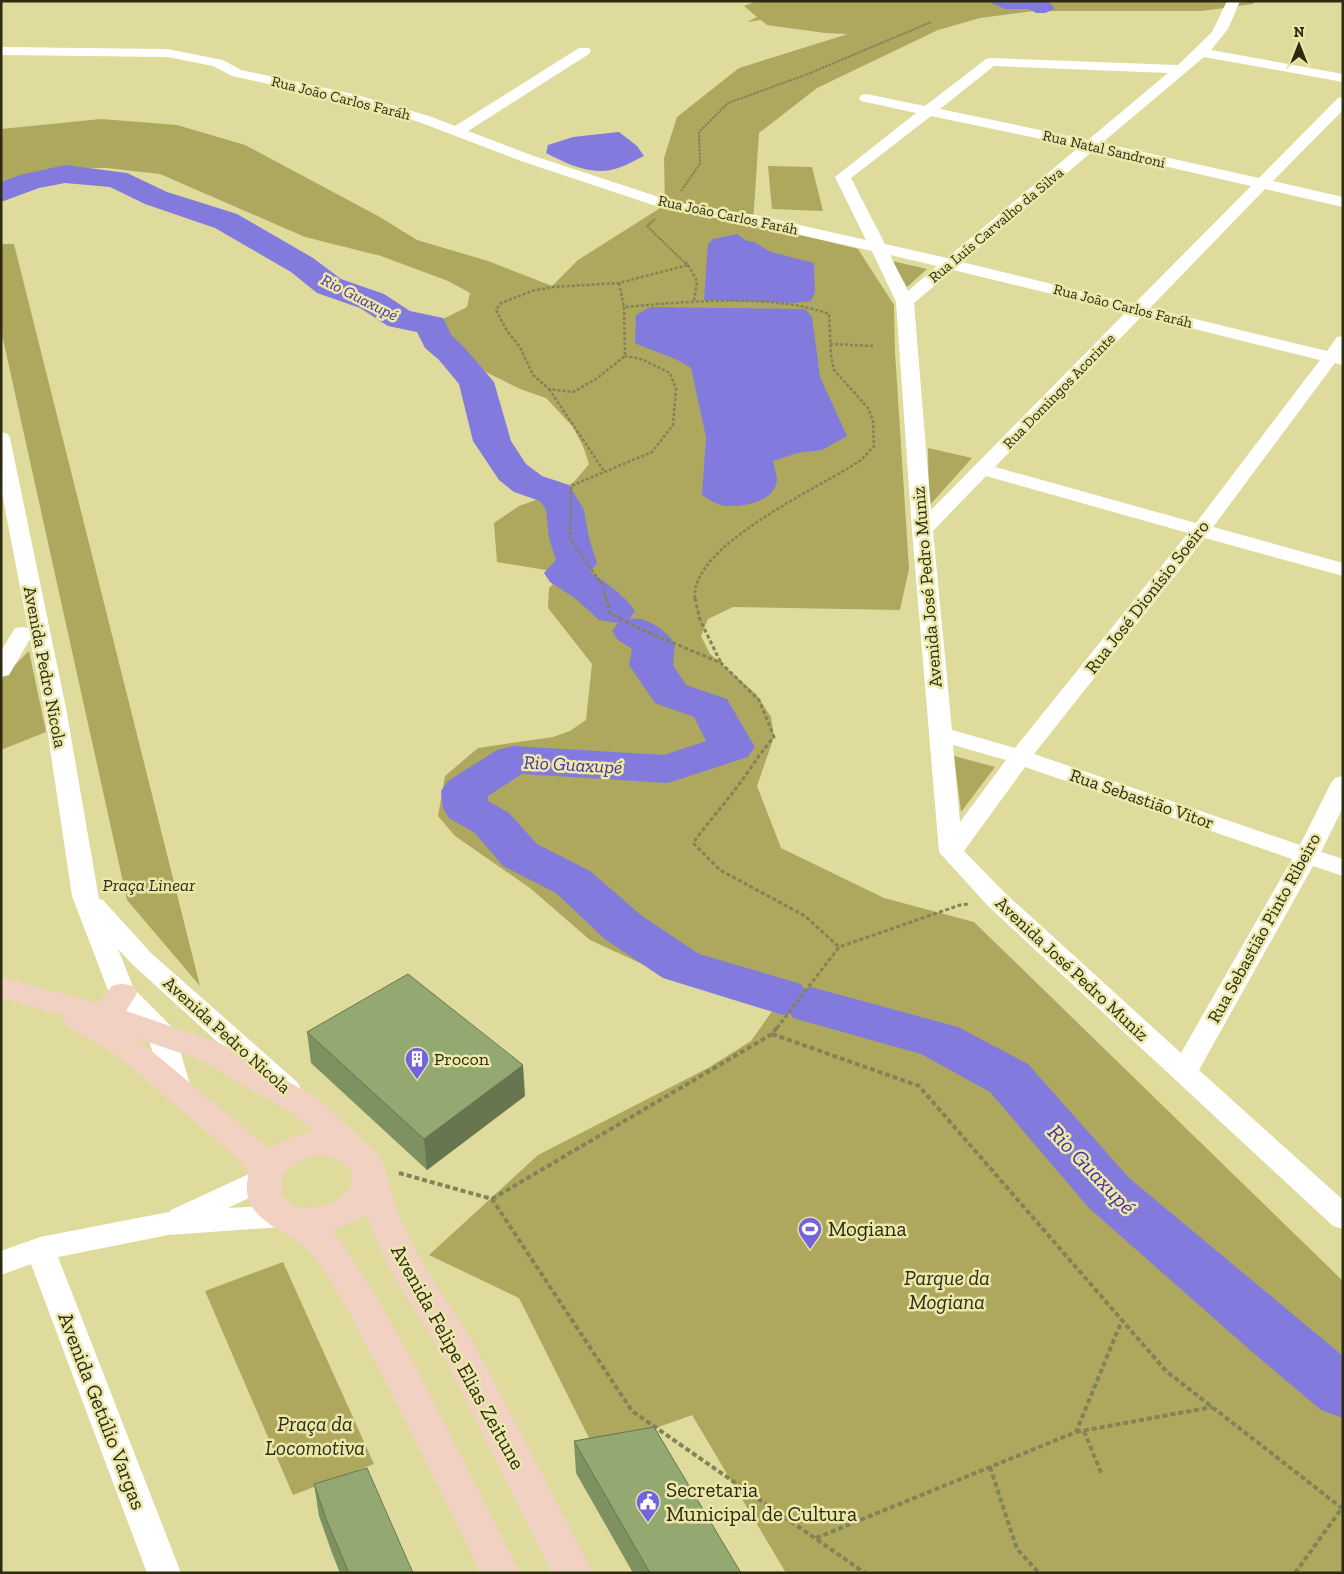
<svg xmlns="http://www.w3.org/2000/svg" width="1344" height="1574" viewBox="0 0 1344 1574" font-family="'Zilla Slab',serif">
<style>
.green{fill:#ada85d}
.water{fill:#837ade}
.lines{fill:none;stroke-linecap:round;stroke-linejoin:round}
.river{fill:#837ade;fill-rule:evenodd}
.path-far3{stroke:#848257;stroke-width:2;stroke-dasharray:2.5 1;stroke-linecap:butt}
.path-far2{stroke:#848257;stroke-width:2.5;stroke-dasharray:3 2;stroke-linecap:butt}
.path-far1{stroke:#848257;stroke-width:3;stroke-dasharray:4 2.5;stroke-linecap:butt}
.path{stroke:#848257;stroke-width:4;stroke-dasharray:5 3;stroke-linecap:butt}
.street{fill:#fff;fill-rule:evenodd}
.secondary{fill:#f0d1c2;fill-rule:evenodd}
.wall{fill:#7e9161}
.shaded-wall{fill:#67764f}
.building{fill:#93a971;stroke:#67764f}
.labels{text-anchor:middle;stroke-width:5;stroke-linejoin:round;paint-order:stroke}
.far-street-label{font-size:15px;fill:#2c2b12;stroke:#ebe8a9}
.far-water-label{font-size:16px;font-style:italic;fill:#492fa5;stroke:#ebe8a9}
.street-label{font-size:18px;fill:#2c2b12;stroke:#ebe8a9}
.park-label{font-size:18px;font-style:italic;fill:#2e2d17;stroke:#ebe8a9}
.poi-label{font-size:18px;fill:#2c2b12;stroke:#ebe8a9;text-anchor:start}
.water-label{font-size:19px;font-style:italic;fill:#492fa5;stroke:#ebe8a9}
.near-poi-label{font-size:21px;fill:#2c2b12;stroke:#ebe8a9;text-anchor:start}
.near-park-label{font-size:21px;font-style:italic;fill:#2e2d17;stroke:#ebe8a9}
.near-street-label{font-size:21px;fill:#2c2b12;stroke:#ebe8a9}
.near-water-label{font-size:22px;font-style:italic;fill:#492fa5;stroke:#ebe8a9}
</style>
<rect width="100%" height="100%" fill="#dedb9d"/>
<path class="green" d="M757,1H1255L1253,4L1202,11H1034L980,18L938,30L817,88L759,133L753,223L858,249L894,305L895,352L909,569L900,610L733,607L708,619L701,636L710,654L756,694L771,717L774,737L757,786L781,848L884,898L974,922L1343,1281V1573H786L692,1415L595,1450L519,1298L429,1255L538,1155L708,1068L751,1041L773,1010L679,981L590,940L530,888L455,836L438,816L445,776L478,748L553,737L570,731L586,720L592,664L548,608L549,588L564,573L497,562L494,523L519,506L555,493L574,482L589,464L583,446L573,427L546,398L520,389L480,369L445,332L431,325L467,307L470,293L448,281L381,256L305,237L160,174L107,168H71L1,182V129L101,119L177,125L245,145L378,216L417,240L488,261L552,286L578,260L665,205L664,158L677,117L739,68L848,34L825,33L767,25L761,20L747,22L757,17L744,6Z
M768,166L812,167L823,211L772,209Z
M1,244H14L200,986L127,900L1,330Z
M892,261L927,269L907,287Z
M928,448L972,458L929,506Z
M29,651L46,732L1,750V679Z
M954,756L995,767L961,812Z
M283,1262L374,1464L293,1495L205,1291Z"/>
<path class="water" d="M1000,1H1044L1050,3L1055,9L1045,13H1036L1029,9H1005L991,3Z
M619,132L637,146L644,156C635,160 627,165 618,168C594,177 567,164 546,153L548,145L573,137Z
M737,234L747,241L754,242L771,252L814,263L815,292L811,301L795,303L704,300L708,244L713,239Z
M650,307L805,309L812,317L820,377L847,436L822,450L797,453L773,461C774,467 777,475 777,480C775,502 743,507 726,506C717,505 709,500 702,495L706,437L691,368C674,356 654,352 635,343L636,315Z"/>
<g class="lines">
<path class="river" d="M65,165L127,173L167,192L237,214L313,258L341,279L384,294L410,311L443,318L452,336L463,346L494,382L511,441L526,464L542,476L569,485L574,493L584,510L589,538L597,563L590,572C607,583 624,595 635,611L629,619C646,616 667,631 675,644L673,665L686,685L727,699L755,747L748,757L668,783L522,774L488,796V801L509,813L537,844L590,871L642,916L699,954L801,984L804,989L811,987L958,1027L1028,1064L1129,1178L1343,1356V1418L1321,1410L1251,1351L1089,1208L990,1092L921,1054L793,1018L790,1013L783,1015L663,978L606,940L556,893L503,866L475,833L449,818L443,808L441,791L448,781L497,750L513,746L664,755L706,741L694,717L655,703L629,665L632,649L618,640L612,631L618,623L599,620L576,599L550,582L544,573L556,560L549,538L546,510L540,501L514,492L499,480L473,441L459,384L439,360L425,348L417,332L388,326L360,308L317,293L291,272L215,228L145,204L110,187L65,183L39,188L1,202V182L20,175Z"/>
<path class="path-far3" d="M681,191L700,164L699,132L728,103L808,74L931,22
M655,219L647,226L686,264"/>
<path class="path-far2" d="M685,262L688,265L619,283L552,287L532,291L501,303L496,310L507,331L520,347L533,375L549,389L573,392L596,379L625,356L624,307C683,302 773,293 829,314L831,355L834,370L868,408L873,421L874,446C869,451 864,458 858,462C819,488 689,546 695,599
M688,265L697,281L694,301
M619,283L624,307
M830,344L874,346
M549,389L604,471
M606,599L603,586L570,539L571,486L652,452L673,425L676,389L670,373L641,359L625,356"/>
<path class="path-far1" d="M606,598L610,613L638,628L721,663L759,700L774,737C759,754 748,773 734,791C721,808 706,825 693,843L720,870L805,916L839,947
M695,598L700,620L721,663
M777,1028L839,947L960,905L969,904"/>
<path class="path" d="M772,1034L919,1086L1166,1371L1343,1509
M399,1173L492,1199L632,1411L865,1573
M492,1199L772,1034L778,1026
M1084,1431L1102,1475
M1076,1432L1212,1407
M990,1467L1017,1549L1039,1573
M816,1538L1076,1432L1122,1320
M1295,1573L1342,1508"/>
<path class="street" d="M1227,1H1240L1228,29L1211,50L1343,74V82L1204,57L1102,143L1259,178L1338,98L1343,97V110L1273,181L1343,197V207L1265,189L1150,308L1327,351L1337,337L1343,336V365L1335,363L1213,527L1343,563V576L1205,538L1034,754L1300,845L1331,783L1335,778L1343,776V807L1321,852L1343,859V876L1313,866L1199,1070L1343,1200V1229L1333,1226L988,906L939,852L912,530L896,302L872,251L755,225L665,209L521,161L419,122L345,101L232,76L213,66L167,57L1,55V47L167,49L223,60L241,70L353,94L429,116L455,126L579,48H589L591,51L589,54L468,131L531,155L674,202L755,215L866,240L835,177L916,113L861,101L859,98L861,95L866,94L925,106L986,59L991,58L1178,65L1212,32ZM994,66L1168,73L1088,140L940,109ZM931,116L1079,147L947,258L885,244L851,178ZM1094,150L1251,186L1134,304L962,262ZM890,255L937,266L908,291ZM953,270L1126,312L931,510L914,303ZM1142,316L1320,360L1196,523L995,467ZM986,476L1188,533L1015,748L952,730L933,531ZM953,745L1006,760L960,822ZM1025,767L1292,859L1181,1053L1006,894L964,851Z
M1,432L8,434L10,438L66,708L99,899L103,900L151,953L297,1082L301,1089L297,1096L287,1099L277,1096L133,965L118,949L134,989L171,1026L175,1033L191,1088L187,1095L177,1098L167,1095L163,1088L148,1037L109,993L72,896L44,708L30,639L9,675L1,677V651L15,628L23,627L28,628L1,488Z
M264,1167L274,1170L279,1178L274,1186L228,1208L281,1205L291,1208L296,1216L291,1224L281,1227L168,1235L58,1257L181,1573H147L31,1264L1,1275V1251L40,1237L169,1212L171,1210Z"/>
<path class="secondary" d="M1,977C26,984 51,991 76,997C81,999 89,1002 95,1002C112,1000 102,977 133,986L137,993L126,1011L220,1043L319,1099L379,1155L384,1164L396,1208L418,1256L472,1340L593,1573H552L446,1361L391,1272L366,1216L331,1232L338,1237L374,1292L413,1362L520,1573H480C444,1499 409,1425 370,1353C353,1321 337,1287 315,1258C292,1228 235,1223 249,1173L240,1161L118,1056L68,1027L63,1019L65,1016L1,998ZM136,1038L198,1059L295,1115L312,1131L286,1139L268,1148ZM313,1155C329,1156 338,1158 351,1169L352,1185C332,1209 323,1208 294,1207L282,1195V1175L295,1164Z"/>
</g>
<path class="wall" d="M307,1032L525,1096L427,1170L311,1063Z
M574,1441L741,1573H633L576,1473Z
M314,1484L413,1573H340L332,1553L319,1516Z"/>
<path class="shaded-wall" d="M523,1065L525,1096L427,1170L424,1139Z"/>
<path class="building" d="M408,974L523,1065L424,1139L307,1032Z
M654,1427L741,1573H650L574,1441Z
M367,1468L413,1573H349L327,1521L314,1484Z"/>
<defs>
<symbol id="building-pin" viewBox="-11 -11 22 30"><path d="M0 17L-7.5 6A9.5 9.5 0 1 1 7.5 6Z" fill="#7463de" stroke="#ebe8a9"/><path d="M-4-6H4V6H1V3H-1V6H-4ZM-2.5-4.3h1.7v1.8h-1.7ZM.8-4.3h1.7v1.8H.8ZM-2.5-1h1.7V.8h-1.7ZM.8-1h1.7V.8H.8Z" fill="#fff"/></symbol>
<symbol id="stadium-pin" viewBox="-11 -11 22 30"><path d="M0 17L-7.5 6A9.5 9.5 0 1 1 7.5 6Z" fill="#7463de" stroke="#ebe8a9"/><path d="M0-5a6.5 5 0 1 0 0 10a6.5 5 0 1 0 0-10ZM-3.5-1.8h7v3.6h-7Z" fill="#fff"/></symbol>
<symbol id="civic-pin" viewBox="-11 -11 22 30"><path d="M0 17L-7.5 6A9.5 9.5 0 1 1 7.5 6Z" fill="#7463de" stroke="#ebe8a9"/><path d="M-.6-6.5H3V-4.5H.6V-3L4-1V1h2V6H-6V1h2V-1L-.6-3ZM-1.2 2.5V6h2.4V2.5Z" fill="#fff"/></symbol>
</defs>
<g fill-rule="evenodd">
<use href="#building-pin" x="403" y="1045" width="28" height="38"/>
<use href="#stadium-pin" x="796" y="1215" width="28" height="38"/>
<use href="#civic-pin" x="634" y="1488" width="28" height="38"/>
</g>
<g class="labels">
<g class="far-street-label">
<text transform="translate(341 98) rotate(14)" y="5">Rua João Carlos Faráh</text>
<text transform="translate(1104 149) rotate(13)" y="5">Rua Natal Sandroni</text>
<text transform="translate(728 215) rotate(12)" y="5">Rua João Carlos Faráh</text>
<text transform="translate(996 225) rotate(-40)" y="5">Rua Luís Carvalho da Silva</text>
<text transform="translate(1123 306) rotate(14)" y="5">Rua João Carlos Faráh</text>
<text transform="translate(1059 391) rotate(-46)" y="5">Rua Domingos Acorinte</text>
</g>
<g class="far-water-label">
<text transform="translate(360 297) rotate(27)" y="6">Rio Guaxupé</text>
</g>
<g class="street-label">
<text transform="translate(927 587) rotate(-95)" y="6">Avenida José Pedro Muniz</text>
<text transform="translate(1147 597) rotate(-52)" y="6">Rua José Dionísio Soeiro</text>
<text transform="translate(45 667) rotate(79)" y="6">Avenida Pedro Nicola</text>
<text transform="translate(1142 799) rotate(19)" y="6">Rua Sebastião Vitor</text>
<text transform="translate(1264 928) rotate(-61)" y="6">Rua Sebastião Pinto Ribeiro</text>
<text transform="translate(1072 969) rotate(43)" y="6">Avenida José Pedro Muniz</text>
<text transform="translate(227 1035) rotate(42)" y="6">Avenida Pedro Nicola</text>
</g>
<g class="park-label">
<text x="149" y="891">Praça Linear</text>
</g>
<g class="poi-label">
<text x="434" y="1065">Procon</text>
</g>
<g class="water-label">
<text transform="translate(573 764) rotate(3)" y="7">Rio Guaxupé</text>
</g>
<g class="near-poi-label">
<text x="828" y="1236">Mogiana</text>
<text x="666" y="1497">Secretaria<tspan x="666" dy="24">Municipal de Cultura</tspan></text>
</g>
<g class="near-park-label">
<text x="947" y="1285">Parque da<tspan x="947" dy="24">Mogiana</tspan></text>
<text x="315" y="1431">Praça da<tspan x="315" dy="24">Locomotiva</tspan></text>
</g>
<g class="near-street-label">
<text transform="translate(458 1357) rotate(61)" y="7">Avenida Felipe Elias Zeitune</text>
<text transform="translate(102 1411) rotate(69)" y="7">Avenida Getúlio Vargas</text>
</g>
<g class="near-water-label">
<text transform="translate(1092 1169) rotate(46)" y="8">Rio Guaxupé</text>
</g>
</g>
<rect width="1344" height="1574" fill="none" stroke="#2c2b12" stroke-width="5"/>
<g transform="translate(1299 45)" stroke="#ebe8a9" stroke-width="4" paint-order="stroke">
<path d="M0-4L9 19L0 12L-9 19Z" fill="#2c2b12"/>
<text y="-8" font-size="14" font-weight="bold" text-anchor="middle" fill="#2c2b12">N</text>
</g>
</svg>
